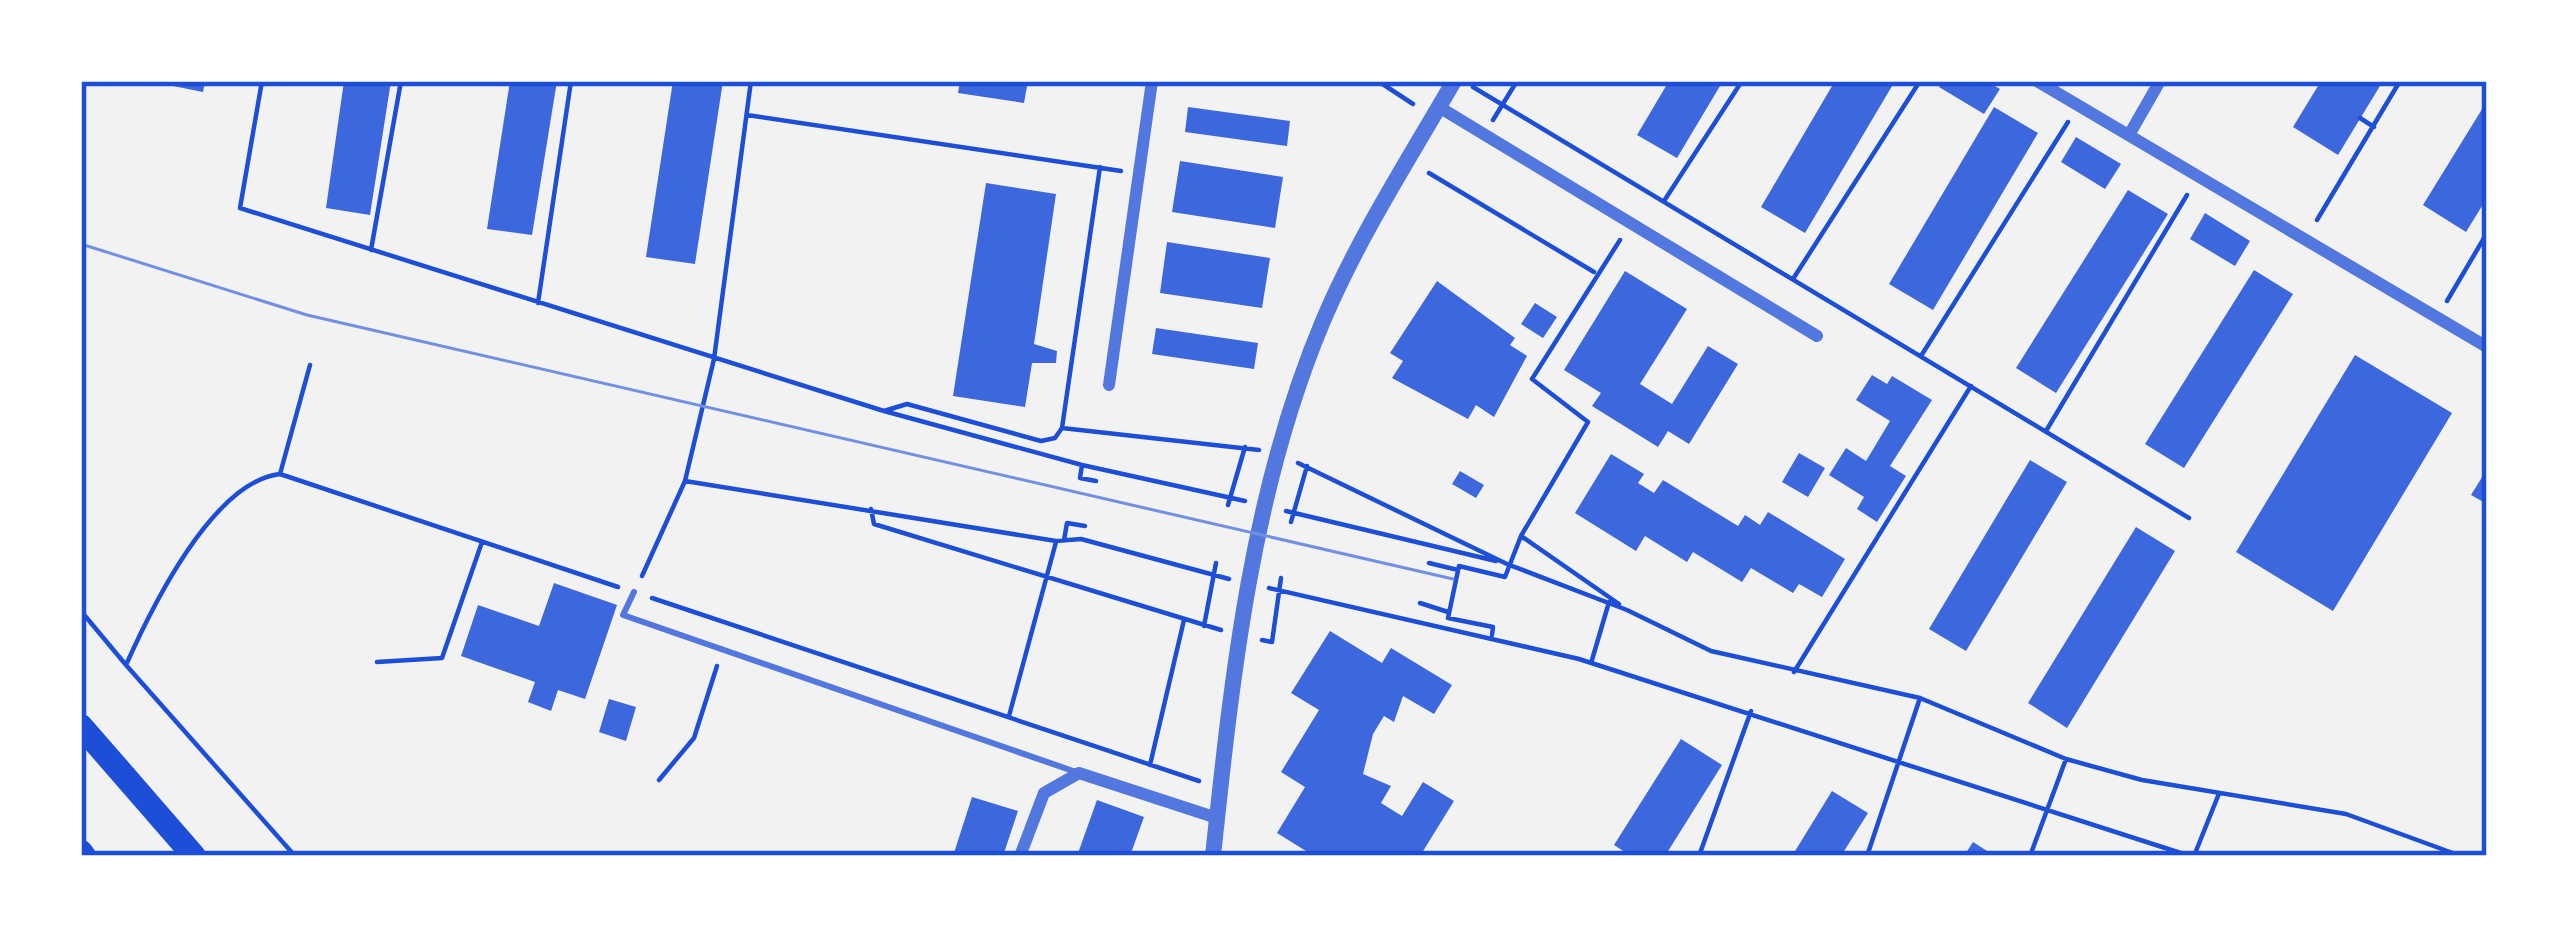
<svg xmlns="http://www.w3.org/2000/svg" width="2568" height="937" viewBox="0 0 2568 937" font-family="Poppins,sans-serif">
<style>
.building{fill:#3d67dc}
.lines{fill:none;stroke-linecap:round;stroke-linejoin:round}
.path{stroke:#1d4ed8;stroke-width:4.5}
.service{stroke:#5277de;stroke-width:6}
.minor{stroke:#5277de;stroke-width:12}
.tertiary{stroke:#5277de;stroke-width:16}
.motorway{stroke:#1d4ed8;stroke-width:24}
.tram{stroke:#7290e2;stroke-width:3}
.neatline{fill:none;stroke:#1d4ed8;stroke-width:4.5}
</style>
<rect width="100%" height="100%" fill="#f2f2f2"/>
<path class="building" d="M148,81H205L203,92Z
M344,81H391L370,215L326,208Z
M510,81H557L532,235L487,229Z
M673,81H723L695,264L646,257Z
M960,81H1028L1024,103L958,93Z
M1669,81H1723L1677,158L1637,135Z
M1835,81H1895L1805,233L1761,207Z
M1943,81H1986L2000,89L1984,114L1939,87Z
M2321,81H2383L2338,155L2293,127Z
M2487,101V198L2466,232L2423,205Z
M1188,107L1290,121L1287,146L1185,132Z
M1994,107L2038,133L1933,310L1889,284Z
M2076,137L2121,164L2105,189L2061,162Z
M1180,161L1283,177L1275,228L1172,212Z
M986,183L1056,194L1034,344L1057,351L1056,363H1032L1025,407L953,396Z
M2128,190L2168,214L2056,393L2016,368Z
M2205,213L2250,241L2235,266L2190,239Z
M1167,242L1270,258L1262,308L1160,293Z
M2254,270L2293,294L2184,468L2145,444Z
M1625,271L1687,309L1640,384L1672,404L1708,346L1738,364L1689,444L1668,431L1658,447L1592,406L1601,393L1564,370Z
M1437,281L1515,338L1510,345L1527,356L1494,417L1476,405L1468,419L1392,378L1403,361L1390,353Z
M1535,303L1557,317L1543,338L1521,324Z
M1156,328L1258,343L1254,369L1152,354Z
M2355,355L2452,413L2333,611L2236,552Z
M1872,375L1887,384L1892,376L1932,400L1890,466L1906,476L1877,522L1857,509L1864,497L1829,475L1846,448L1866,461L1890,421L1856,400Z
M1799,453L1825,468L1808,497L1782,482Z
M1611,454L1644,474L1638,483L1654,493L1663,480L1738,526L1745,515L1760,525L1768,512L1845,559L1822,597L1799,584L1793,593L1751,568L1742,582L1693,552L1687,562L1645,536L1636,551L1575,513Z
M2030,460L2067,482L1966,651L1929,629Z
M2487,469V504L2471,495Z
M1460,471L1484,485L1476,498L1452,484Z
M2136,527L2175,551L2067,728L2028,703Z
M554,583L617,605L585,699L558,690L551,711L528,702L535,682L461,656L478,605L539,626Z
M1330,631L1382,663L1391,648L1452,685L1434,714L1403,696L1394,722L1384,716L1373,734L1363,774L1391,786L1381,803L1402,816L1423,782L1454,801L1420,856H1314L1277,833L1305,787L1281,772L1319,710L1291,693Z
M609,699L636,707L626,741L599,732Z
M1681,739L1722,765L1665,856H1631L1614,845Z
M1832,791L1868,813L1841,856H1792Z
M972,797L1018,811L1003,856H953Z
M1097,800L1144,817L1130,856H1077Z
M1973,842L1995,856H1964Z"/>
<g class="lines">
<path class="path" d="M262,81L240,208L884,411L907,404L1041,441L1055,438L1062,428L1259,450
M1378,81L1413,104
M1473,87L2189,518
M747,115L1121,171
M2360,118L2374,127
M1493,120L1517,81
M1429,173L1594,272
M1664,201L1742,81
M2317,220L2400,81
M371,250L401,81
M1793,279L1920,81
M2447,301L2487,233
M538,303L571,81
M1921,356L2068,122
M310,365L280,474L618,587
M884,411L1082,465L1245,501
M1062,428L1100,167
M2046,431L2187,195
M1298,463L1507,564L1627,610L1711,651L1920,698L2066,759L2142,780L2346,814L2461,856
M1082,465L1080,478L1096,481
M685,481L1056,541L1081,539L1229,579
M1228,505L1245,447
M871,509L874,524L1221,630
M1286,511L1496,561
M1291,522L1307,466
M1064,540L1067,523L1085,526
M1429,563L1458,570
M642,576L685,481L714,359L751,81
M1269,588L1579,659L2190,856
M652,598L1199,781
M1420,603L1448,612
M1619,604L1521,536L1588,422L1532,379L1620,240
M81,611L126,665C151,609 212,482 280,474
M1204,626L1216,563
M1492,635L1493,627L1448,618L1459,566L1505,577L1521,536
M1262,640L1272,642L1281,578
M1592,660L1609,602
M377,662L442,658L482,542
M126,665L295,856
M1794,672L1971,386
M1009,716L1056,542
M1150,765L1184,620
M659,780L694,738L717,666
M1699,856L1751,711
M1867,856L1920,698
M2030,856L2066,759
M2194,856L2218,796"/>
<path class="service" d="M634,592L623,615L1076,772"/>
<path class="minor" d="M2037,81L2487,347
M1439,107L1817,336
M2129,135L2160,81
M1109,385L1152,81
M1020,856L1044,793L1079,773L1217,818"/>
<path class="tertiary" d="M1213,856C1232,676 1252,489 1323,321C1358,238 1409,159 1454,81"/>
<path class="motorway" d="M81,726L194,856
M81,852L84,856"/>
<path class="tram" d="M81,244L307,315L1453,579"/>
</g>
<rect width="2568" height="937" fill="none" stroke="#ffffff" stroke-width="168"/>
<rect x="84" y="84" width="2400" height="769" class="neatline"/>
</svg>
